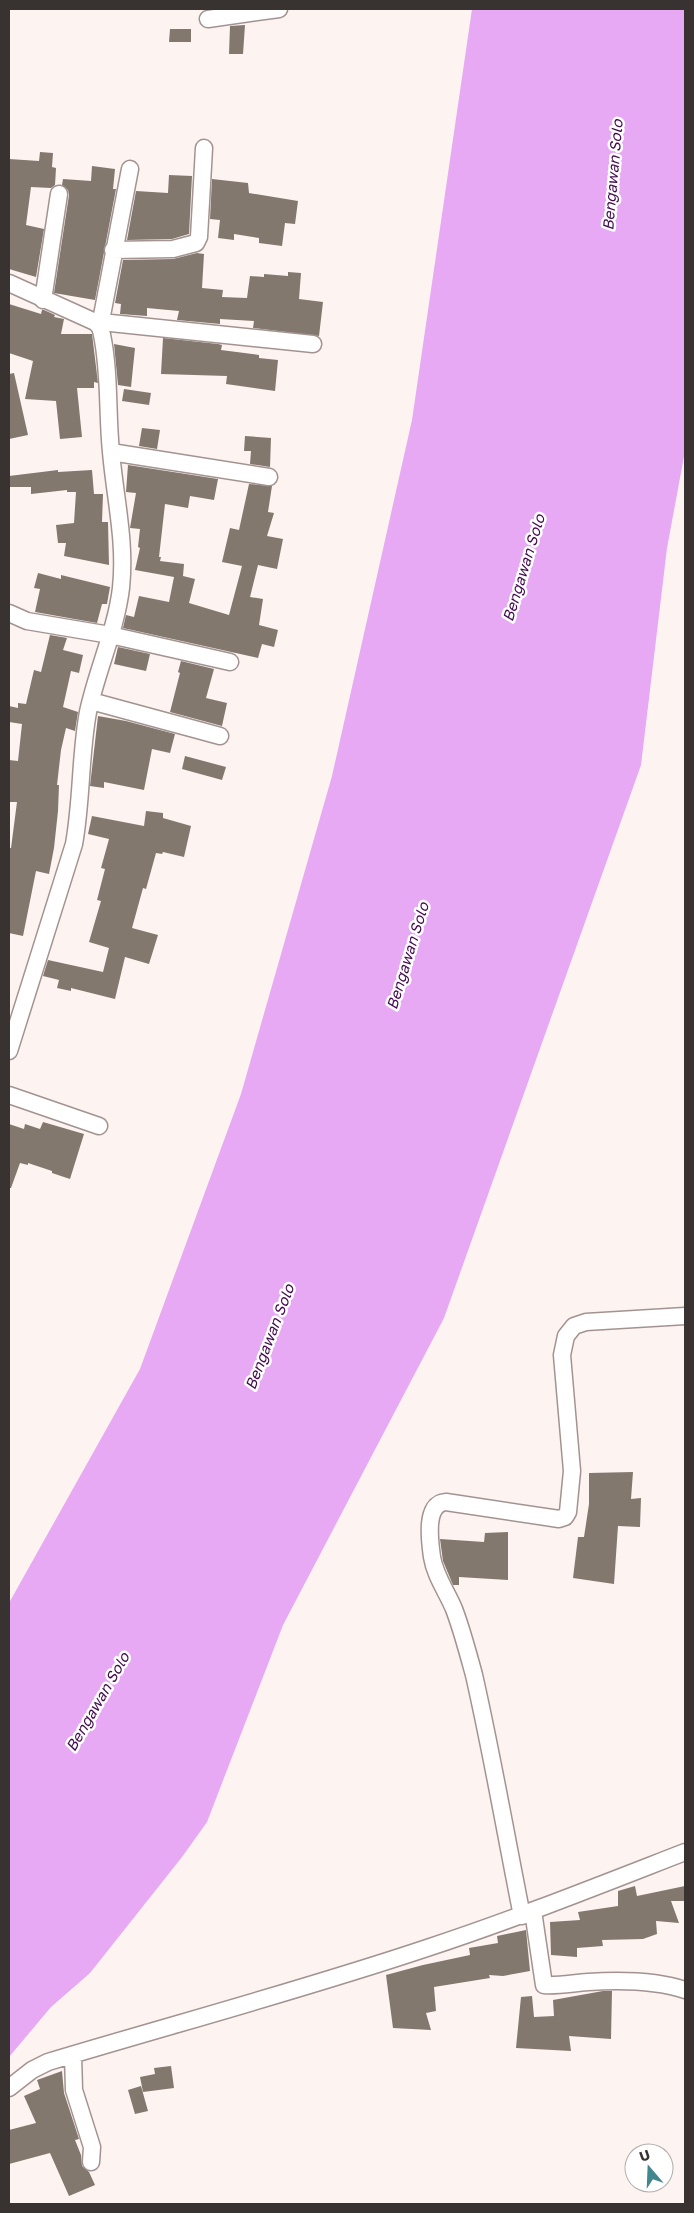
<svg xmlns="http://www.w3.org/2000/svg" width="694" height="2213" viewBox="0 0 694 2213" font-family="'Golos Text',sans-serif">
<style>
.water{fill:#e7a8f4}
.building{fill:#83786e}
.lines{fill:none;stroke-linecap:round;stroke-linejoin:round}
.minor-casing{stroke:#a39390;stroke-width:19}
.minor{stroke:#fff;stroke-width:16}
.labels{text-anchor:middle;stroke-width:5;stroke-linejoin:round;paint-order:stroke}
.water-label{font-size:15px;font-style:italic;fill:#43094e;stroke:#fff}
</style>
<rect width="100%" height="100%" fill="#fdf3f1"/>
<path class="water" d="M472,9H685V451L667,548L641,765L444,1318L283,1625L207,1822L182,1857L90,1973L51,2007L9,2057V1603L140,1369L241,1094L332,776L412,420Z"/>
<path class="building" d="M245,25L243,54H229L230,26Z
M170,29H191V42H169Z
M40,152L53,153L52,167L56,168L55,185L51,188L31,187L26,225L44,229L36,277L9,269V159L39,161Z
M92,166L115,169L113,189H116L95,300L54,293L69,195L68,190L62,185L63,179L91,181Z
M169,175L192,176L189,234L172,239L127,240L136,191L168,193Z
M212,179L248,183L249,193L298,201L295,224L285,223L282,246L259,243V238L234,234V240L218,238L220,220L210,219Z
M197,253L204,254L202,288L223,290L222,297L247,298L250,276L264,277V274L288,276V272L301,273L299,299L323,302L319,336L253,328L254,321L220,319V324L177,320L179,311L147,308V316L120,314L121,304L115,303L123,260L173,259Z
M9,304L41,314L42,310H44L55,315L54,317L64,319L61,334H92L98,383L94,382V388H77L82,437L60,439L56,401L25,399L33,361L9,353Z
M163,338L218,344L222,345L221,350L259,355V358L278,360L275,391L226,384L227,376L161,374Z
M114,344L135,348L131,387L118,385Z
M14,373L28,435L9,439V374Z
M124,389L151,393L149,405L122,401Z
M142,428L160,430L157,449L139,446Z
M245,436L271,438L270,467L250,464L251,451H244Z
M128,465L218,479L214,500L190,496L188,508L165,504L159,557H161L160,561L184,564L183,576L195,579L189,603L229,615L242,566L222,562L230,528L239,530L249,484L272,486L268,512L274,513L267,536L283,539L277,569L258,565L250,597L263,599L259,625L278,630L274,647L262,644L258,658L123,628L126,615L134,617L139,596L169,602L174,577L135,570L140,548L138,547L140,529L130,528L136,493L126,492Z
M58,470V472L92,470L94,494H103L102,522H108L109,565L64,556L66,543H58L56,525L74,523L76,492H67V490L31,494V487H9V476Z
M38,573L61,579V575L110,587L107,604H102L97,623L35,612L40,589L34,588Z
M50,635L67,638L63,650L83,655L79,673L71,671L63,707L78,712L75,731L66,728L61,750L57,785H59L58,811L54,848L49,874L36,871L23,936L9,933V848H11L17,802H9V760L18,761L22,724L9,722V706L18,708V703L26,704L34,670L41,672Z
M118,647L150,654L146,671L114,664Z
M181,661L214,669L206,698L227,703L222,726L170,712L180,673L178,672Z
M98,716L126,721L175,734L170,753L152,749L144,790L104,782V788L90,786Z
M185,756L226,767L222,780L182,769Z
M146,811L163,813V818L191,826L184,857L163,852L162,854L156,853L146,889L143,888L132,928L158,935L149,964L125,957L115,999L71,988V991L57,988L59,980L43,976L48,960L103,972L109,948L89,942L101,901L97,900L105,869L101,868L109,839L88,834L92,816L144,826Z
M43,1122L84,1134L70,1179L52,1173V1171L28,1163V1165L20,1163L11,1188H9V1124L24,1129L25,1124L40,1129Z
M633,1472L631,1499L641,1498L640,1527L618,1526L614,1584L573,1578L578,1537H584L589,1504V1473Z
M508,1532V1580L459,1577V1585H453L443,1561L440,1539L484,1542L485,1533Z
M635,1886L637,1896L685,1886V1901H671L679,1923L656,1921L657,1934L643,1939L602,1940L603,1946L577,1948V1957L551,1955L550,1922L580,1920L578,1912L618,1906V1891Z
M526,1930L530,1971L503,1976L489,1975L490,1978L434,1987L436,2011L426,2013L431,2030L393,2028L386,1975L423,1965L470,1955L469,1948L498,1943L497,1936Z
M603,1991H612L611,2039L569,2036L571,2051L516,2048L521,1997L532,1996L534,2017L554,2016L553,2000Z
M171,2066L174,2088L143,2092L140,2077L155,2074L154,2068Z
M62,2071L64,2093L79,2139L75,2140L81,2155L82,2166L89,2172L95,2185L69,2196L50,2153L9,2164V2130L36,2123L24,2096L40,2089L37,2080Z
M141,2086L148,2111L135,2114L128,2090Z"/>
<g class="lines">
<defs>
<path id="minor" d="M208,19L279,9
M113,250L173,249L196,243L199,237L204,148
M9,283L95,322C100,326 101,329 102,335C110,373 107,413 111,452C115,498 126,542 121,588C116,630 97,670 88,712C80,755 82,800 74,844L9,1051
M43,300L59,194
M101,322L313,344
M100,326L130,169
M111,452L269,477
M9,613L27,621L110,635L230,662
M91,701L220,736
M9,1095L99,1126
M533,1911L544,1985C559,1986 573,1983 588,1982C619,1980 655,1980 685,1990
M522,1916C506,1836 492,1754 474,1675C468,1653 462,1630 454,1609C447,1592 435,1576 432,1557C430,1542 424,1503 446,1502L559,1519L565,1517L568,1512L572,1471L562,1355L566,1336L574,1326L586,1322L685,1316
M73,2055L74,2090L92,2147L91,2162
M9,2088L32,2070L48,2062C174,2024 302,1990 427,1948C515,1919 600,1885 685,1852"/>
</defs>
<use href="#minor" class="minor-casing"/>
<use href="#minor" class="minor"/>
</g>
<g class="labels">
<g class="water-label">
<text transform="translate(613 175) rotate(-85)" y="5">Bengawan Solo</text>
<text transform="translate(524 568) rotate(-73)" y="5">Bengawan Solo</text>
<text transform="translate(408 956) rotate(-73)" y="5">Bengawan Solo</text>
<text transform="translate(270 1337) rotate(-69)" y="5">Bengawan Solo</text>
<text transform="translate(98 1702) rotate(-60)" y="5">Bengawan Solo</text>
</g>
</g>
<rect width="694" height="2213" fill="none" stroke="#383230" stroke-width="20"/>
<g transform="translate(649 2168) rotate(341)"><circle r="24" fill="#ffffff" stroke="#afadac"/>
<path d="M0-4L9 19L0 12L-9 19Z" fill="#40888e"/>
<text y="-8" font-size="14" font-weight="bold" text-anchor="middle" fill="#383230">U</text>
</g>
</svg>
